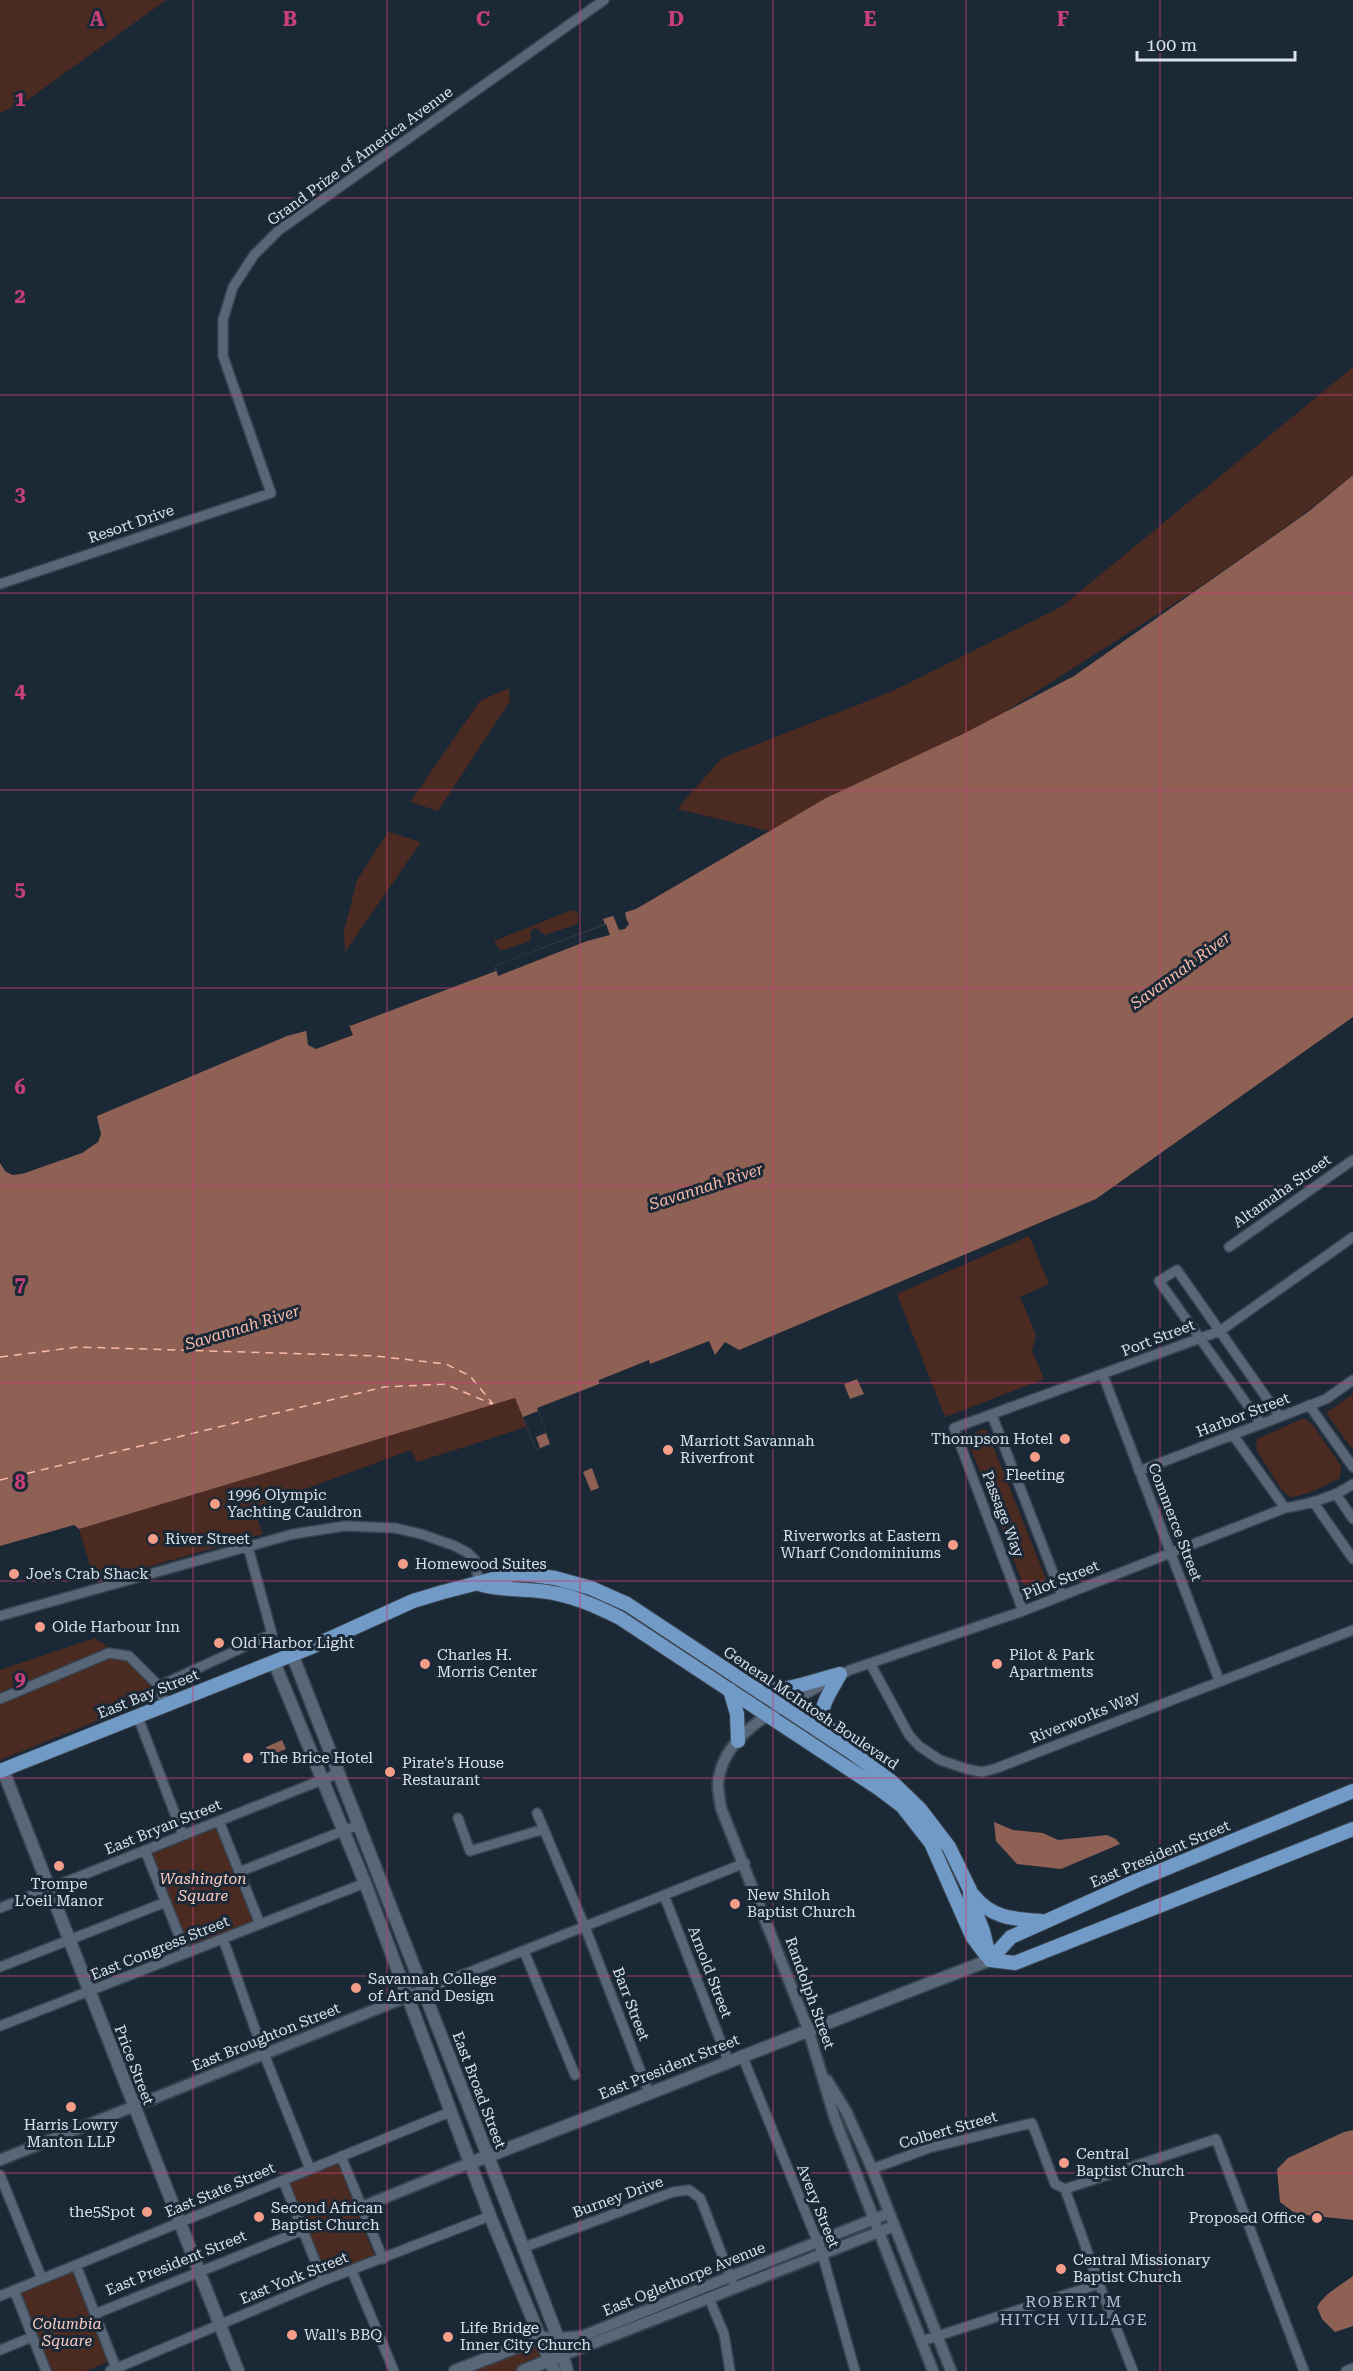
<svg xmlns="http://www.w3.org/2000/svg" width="1353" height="2371" viewBox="0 0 1353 2371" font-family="'Roboto Serif',serif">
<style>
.green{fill:#4b2a22}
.water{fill:#8f6054}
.pier{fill:#1b2836}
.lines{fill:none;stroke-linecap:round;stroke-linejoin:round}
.ferry{stroke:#f9bbab;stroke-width:1.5;stroke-dasharray:8 6;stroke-linecap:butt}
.minor-casing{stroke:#38434e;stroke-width:12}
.tertiary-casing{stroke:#38434e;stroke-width:14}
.secondary-casing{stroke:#38434e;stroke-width:15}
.primary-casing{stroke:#38434e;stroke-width:16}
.minor{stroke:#586677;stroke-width:9}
.tertiary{stroke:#586677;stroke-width:10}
.secondary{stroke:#586677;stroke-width:12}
.primary{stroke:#719ac7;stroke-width:14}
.grid{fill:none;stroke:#c74078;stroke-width:1.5;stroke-opacity:0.55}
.poi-dot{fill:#f49e89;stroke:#1b2836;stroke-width:2}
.labels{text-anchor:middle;stroke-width:6;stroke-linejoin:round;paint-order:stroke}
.street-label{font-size:15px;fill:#d9e1eb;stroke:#1b2836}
.poi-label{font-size:15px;fill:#d9e1eb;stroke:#1b2836;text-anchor:start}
.park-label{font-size:15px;font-style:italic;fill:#fcccc0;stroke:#1b2836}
.water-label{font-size:16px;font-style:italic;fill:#f9bbab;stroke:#1b2836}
.neighbourhood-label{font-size:16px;letter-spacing:1.5px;fill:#b2c2d5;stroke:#1b2836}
.grid-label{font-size:20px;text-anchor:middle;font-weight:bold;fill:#c74078;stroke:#1b2836;stroke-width:6;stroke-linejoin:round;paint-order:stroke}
</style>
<rect width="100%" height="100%" fill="#1b2836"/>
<path class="green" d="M0,0H166L26,101L0,113Z
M1353,367V475L1300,517L1197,589L1000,715L782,834L677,809L722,758L893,691L1061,607Z
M509,688L510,701L438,811L410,802L480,701Z
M388,832L421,842L345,952L344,931L357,880Z
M572,910L577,912L579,918L577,924L545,935L536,928L531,930L530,941L504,950L499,949L494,941Z
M1029,1236L1049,1284L1020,1297L1036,1335L1032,1351L1044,1379L945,1417L897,1294Z
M1353,1394V1450L1326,1413Z
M515,1397L526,1427L417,1462L411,1450L253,1508L263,1534L95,1582L79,1529Z
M1304,1418L1313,1425L1341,1466L1340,1478L1314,1491L1291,1498L1281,1489L1256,1449L1257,1439Z
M983,1429L987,1431L1050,1589L1048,1593L1032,1599L1028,1597L967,1439L969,1435Z
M95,1638C110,1649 142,1666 151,1684C152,1688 153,1694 154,1698L0,1760V1670Z
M217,1828L254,1922L189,1948L152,1854Z
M338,2164L375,2257L326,2276L289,2183Z
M72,2271L108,2362L85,2371H52L20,2292Z
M532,2336L547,2369L542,2371H446Z"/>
<path class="water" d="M1353,475V1017L1096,1199L739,1350L725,1342L715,1355L709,1341L650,1364L649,1360L599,1380V1384L537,1408L550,1444L536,1450L515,1398L79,1529L74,1525L0,1546V1146L83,1122L287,1036L328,1025L348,1023L350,1026L496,971L495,966L605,924L603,919L636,909L826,798L963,734L1074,676L1308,512Z
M857,1379L864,1394L850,1399L844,1384Z
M592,1468L599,1488L591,1491L583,1472Z
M282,1740L286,1749L269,1756L266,1747Z
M994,1822L1013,1830L1043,1833L1058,1840L1107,1835L1116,1839L1120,1844L1061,1869L1017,1864L996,1841Z
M1353,2130V2220L1296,2214L1280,2202L1277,2169L1288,2158L1344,2132Z
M1353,2276V2326L1335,2332L1322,2319L1317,2307C1325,2293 1340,2286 1353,2276Z"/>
<path class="pier" d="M625,909L626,918L629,924L625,929L619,930L612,913Z
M606,924L610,935L587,941L498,976L495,966Z
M347,1020L353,1035L316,1049L308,1045L306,1029L328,1022Z
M96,1113L101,1134L98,1142L82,1153L22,1174L12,1175L5,1171L0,1163V1143Z
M538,1411L546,1433L536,1437L540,1448L536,1450L523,1417Z"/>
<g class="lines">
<path class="ferry" d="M0,1357L78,1347L376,1356L446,1364L470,1376L493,1404
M0,1480L384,1387L445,1384L492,1404"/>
<defs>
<path id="minor" d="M0,584L271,493L223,356V320L233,287L254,255L279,230L604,0
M1229,1247L1353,1160
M1103,1375L1219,1680
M1309,1405L1353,1467
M992,1415L1062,1596
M1261,1424L1159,1281L1177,1270L1280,1417
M1233,1435L1285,1508
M1139,1471L1326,1399L1353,1380
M1336,1494L1353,1519
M1314,1503L1353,1559
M1023,1611L954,1428L1220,1331L1353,1237
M0,1616L293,1534L345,1526L395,1528L421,1534L455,1546L468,1553L475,1560L479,1584
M870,1663L909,1735L919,1746L940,1760L967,1769L982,1772L997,1768L1353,1630
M159,1686L272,1634L248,1547
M0,1699L109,1653L129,1656L159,1686L165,1705
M782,1707L850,1670L1023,1611L1285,1508C1310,1504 1333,1498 1353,1484
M136,1717L141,1725L183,1835
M537,1813L585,1927L649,2093
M458,1818L470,1851L544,1829
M219,1821L260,1924
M145,1850L186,1953
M239,1872L358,1825
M664,1895L728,2060
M0,1908L337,1774
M223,1939L264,2054L310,2169
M524,1951L575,2075
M0,1967L166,1902
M424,1990L745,1863
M0,2026L365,1883
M742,2055L822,2253L855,2371
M341,2156L383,2259
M872,2169L929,2148L1032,2123L1055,2184L1065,2189L1099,2284
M0,2175L42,2279
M283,2180L323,2281
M1065,2189L1216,2139L1304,2371
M522,2248L673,2192L689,2190L700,2198L703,2205L732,2281
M76,2265L116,2368
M352,2271L394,2371
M14,2290L46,2371
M0,2296L450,2112
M709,2298L724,2334L730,2371
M95,2314L303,2230
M922,2341L1099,2284L1133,2371
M0,2350L32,2337
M110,2371L323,2281L490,2216
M1346,2371L1353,2368"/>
<path id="tertiary" d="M782,1707C752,1723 721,1748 718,1784C718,1792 720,1801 721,1808L808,2029L835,2119L933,2371
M827,2080L846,2111L873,2171L951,2371
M0,2160L424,1990
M362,2207L470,2163
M558,2338L583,2336L889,2213
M563,2355L894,2226"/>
<path id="secondary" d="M292,1654L488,2156L558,2338L567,2371
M274,1662L365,1883L490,2216L554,2371
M3,1770L238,2371
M470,2163C644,2097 816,2026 990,1960
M455,2371L540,2338H546
M523,2371L555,2358"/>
<path id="primary" d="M479,1584C499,1590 518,1589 540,1591C569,1594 594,1605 620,1618L878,1788L902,1806L931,1843L972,1936L986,1955
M755,1688C781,1695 814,1680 840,1674
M730,1690L737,1714L738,1741
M836,1734C809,1716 829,1696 840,1674
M0,1771L309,1648L413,1601L443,1592L513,1574L532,1575L555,1578L591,1588L627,1604L854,1754L892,1782L920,1809L949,1847L970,1890V1898L983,1931L990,1960
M973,1895C991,1918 1013,1919 1041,1921
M990,1960L1011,1937L1138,1880L1353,1791
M990,1960L1015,1963L1353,1829"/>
</defs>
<use href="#minor" class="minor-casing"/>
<use href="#tertiary" class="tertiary-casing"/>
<use href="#secondary" class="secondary-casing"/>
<use href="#primary" class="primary-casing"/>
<use href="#minor" class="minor"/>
<use href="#tertiary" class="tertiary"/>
<use href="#secondary" class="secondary"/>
<use href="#primary" class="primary"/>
</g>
<path class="grid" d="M193,0V2371M387,0V2371M580,0V2371M773,0V2371M966,0V2371M1160,0V2371M0,198H1353M0,395H1353M0,593H1353M0,790H1353M0,988H1353M0,1186H1353M0,1383H1353M0,1581H1353M0,1778H1353M0,1976H1353M0,2173H1353"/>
<g class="poi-dot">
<circle cx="1065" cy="1439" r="6"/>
<circle cx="668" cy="1450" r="6"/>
<circle cx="1035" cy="1457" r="6"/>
<circle cx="215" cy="1504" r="6"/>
<circle cx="153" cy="1539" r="6"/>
<circle cx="953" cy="1545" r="6"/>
<circle cx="403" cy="1564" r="6"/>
<circle cx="14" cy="1574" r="6"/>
<circle cx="40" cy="1627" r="6"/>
<circle cx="219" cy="1643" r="6"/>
<circle cx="425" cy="1664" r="6"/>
<circle cx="997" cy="1664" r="6"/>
<circle cx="248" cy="1758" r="6"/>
<circle cx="390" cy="1772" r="6"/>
<circle cx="59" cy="1866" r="6"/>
<circle cx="735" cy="1904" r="6"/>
<circle cx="356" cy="1988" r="6"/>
<circle cx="71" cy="2107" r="6"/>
<circle cx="1064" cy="2163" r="6"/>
<circle cx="147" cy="2212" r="6"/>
<circle cx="259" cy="2217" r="6"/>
<circle cx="1317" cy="2218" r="6"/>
<circle cx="1061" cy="2269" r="6"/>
<circle cx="292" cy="2335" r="6"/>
<circle cx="448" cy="2337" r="6"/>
</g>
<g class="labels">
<g class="street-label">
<text transform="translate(360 156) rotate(-36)" y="5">Grand Prize of America Avenue</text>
<text transform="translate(131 524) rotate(-19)" y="5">Resort Drive</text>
<text transform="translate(1282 1191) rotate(-35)" y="5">Altamaha Street</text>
<text transform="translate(1158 1338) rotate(-21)" y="5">Port Street</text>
<text transform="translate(1243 1415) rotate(-21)" y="5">Harbor Street</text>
<text transform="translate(1003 1514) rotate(69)" y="5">Passage Way</text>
<text transform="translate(1175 1522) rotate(69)" y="5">Commerce Street</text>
<text transform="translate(1061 1580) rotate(-22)" y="5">Pilot Street</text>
<text transform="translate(148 1694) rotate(-22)" y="5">East Bay Street</text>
<text transform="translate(811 1708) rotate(34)" y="5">General McIntosh Boulevard</text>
<text transform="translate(1085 1717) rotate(-22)" y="5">Riverworks Way</text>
<text transform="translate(163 1827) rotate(-22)" y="5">East Bryan Street</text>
<text transform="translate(1160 1854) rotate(-23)" y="5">East President Street</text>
<text transform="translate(160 1948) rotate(-22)" y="5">East Congress Street</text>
<text transform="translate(710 1972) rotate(69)" y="5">Arnold Street</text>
<text transform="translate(810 1993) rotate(70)" y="5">Randolph Street</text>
<text transform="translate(631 2004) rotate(69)" y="5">Barr Street</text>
<text transform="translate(266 2037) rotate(-22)" y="5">East Broughton Street</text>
<text transform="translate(134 2065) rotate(69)" y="5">Price Street</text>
<text transform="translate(669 2067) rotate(-22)" y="5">East President Street</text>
<text transform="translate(479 2090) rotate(69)" y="5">East Broad Street</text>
<text transform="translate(948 2130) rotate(-16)" y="5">Colbert Street</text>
<text transform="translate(220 2190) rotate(-23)" y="5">East State Street</text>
<text transform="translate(618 2197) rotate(-20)" y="5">Burney Drive</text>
<text transform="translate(818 2206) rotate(68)" y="5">Avery Street</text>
<text transform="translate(176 2263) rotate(-22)" y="5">East President Street</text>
<text transform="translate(294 2278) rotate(-22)" y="5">East York Street</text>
<text transform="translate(684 2279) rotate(-22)" y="5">East Oglethorpe Avenue</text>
</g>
<g class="poi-label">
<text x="1053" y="1444" text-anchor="end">Thompson Hotel</text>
<text x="680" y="1446">Marriott Savannah<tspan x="680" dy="17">Riverfront</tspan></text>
<text x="1035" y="1480" text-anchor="middle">Fleeting</text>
<text x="227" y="1500">1996 Olympic<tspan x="227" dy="17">Yachting Cauldron</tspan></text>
<text x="941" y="1541" text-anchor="end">Riverworks at Eastern<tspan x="941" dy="17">Wharf Condominiums</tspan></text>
<text x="165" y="1544">River Street</text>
<text x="415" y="1569">Homewood Suites</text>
<text x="26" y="1579">Joe's Crab Shack</text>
<text x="52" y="1632">Olde Harbour Inn</text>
<text x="231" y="1648">Old Harbor Light</text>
<text x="437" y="1660">Charles H.<tspan x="437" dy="17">Morris Center</tspan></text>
<text x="1009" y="1660">Pilot &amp; Park<tspan x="1009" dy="17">Apartments</tspan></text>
<text x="260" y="1763">The Brice Hotel</text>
<text x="402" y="1768">Pirate's House<tspan x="402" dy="17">Restaurant</tspan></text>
<text x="59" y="1889" text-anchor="middle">Trompe<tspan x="59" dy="17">L’oeil Manor</tspan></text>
<text x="747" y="1900">New Shiloh<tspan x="747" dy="17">Baptist Church</tspan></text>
<text x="368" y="1984">Savannah College<tspan x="368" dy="17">of Art and Design</tspan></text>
<text x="71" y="2130" text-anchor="middle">Harris Lowry<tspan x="71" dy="17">Manton LLP</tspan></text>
<text x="1076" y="2159">Central<tspan x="1076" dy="17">Baptist Church</tspan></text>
<text x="271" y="2213">Second African<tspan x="271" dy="17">Baptist Church</tspan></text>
<text x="135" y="2217" text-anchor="end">the5Spot</text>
<text x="1305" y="2223" text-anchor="end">Proposed Office</text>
<text x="1073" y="2265">Central Missionary<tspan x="1073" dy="17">Baptist Church</tspan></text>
<text x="460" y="2333">Life Bridge<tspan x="460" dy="17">Inner City Church</tspan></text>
<text x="304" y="2340">Wall's BBQ</text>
</g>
<g class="park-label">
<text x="203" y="1884">Washington<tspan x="203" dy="17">Square</tspan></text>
<text x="67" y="2329">Columbia<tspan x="67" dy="17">Square</tspan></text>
</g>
<g class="water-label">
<text transform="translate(1180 970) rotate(-36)" y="6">Savannah River</text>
<text transform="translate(706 1186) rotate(-18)" y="6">Savannah River</text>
<text transform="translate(242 1327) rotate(-17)" y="6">Savannah River</text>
</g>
<g class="neighbourhood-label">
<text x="1074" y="2307">ROBERT M<tspan x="1074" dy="18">HITCH VILLAGE</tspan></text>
</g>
</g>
<g class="grid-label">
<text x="97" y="26">A</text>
<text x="290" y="26">B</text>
<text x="483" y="26">C</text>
<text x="676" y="26">D</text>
<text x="870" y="26">E</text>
<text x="1063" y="26">F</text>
<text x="20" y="106">1</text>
<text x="20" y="303">2</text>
<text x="20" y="501">3</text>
<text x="20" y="698">4</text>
<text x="20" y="896">5</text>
<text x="20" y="1094">6</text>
<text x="20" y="1291">7</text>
<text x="20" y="1489">8</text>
<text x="20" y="1686">9</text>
</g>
<path d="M1137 51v9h158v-9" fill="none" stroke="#d9e1eb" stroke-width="3"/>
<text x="1146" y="51" font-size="18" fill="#d9e1eb" stroke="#1b2836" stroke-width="4.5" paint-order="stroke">100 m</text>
</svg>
